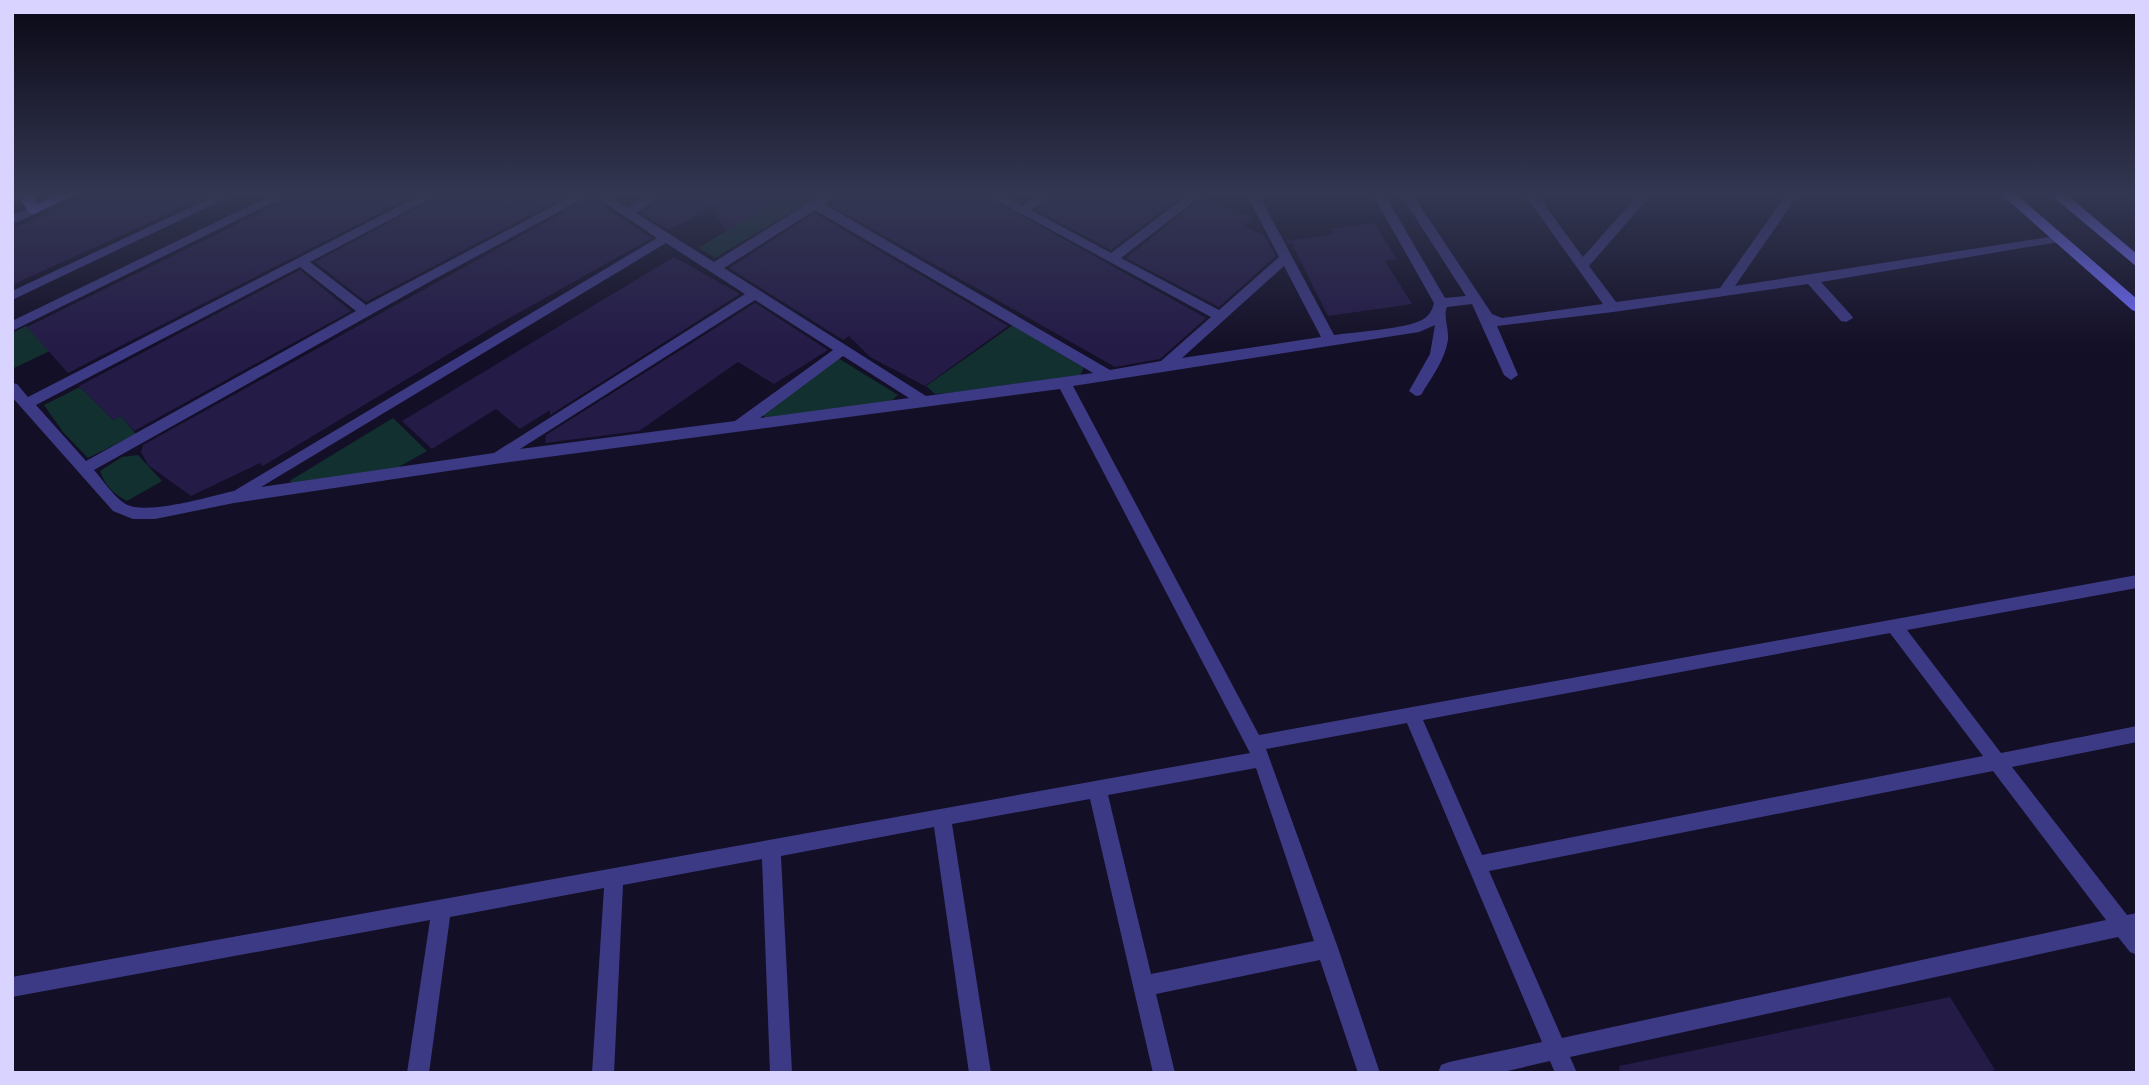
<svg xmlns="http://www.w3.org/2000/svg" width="2149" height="1085" viewBox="0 0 2149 1085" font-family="'Public Sans',sans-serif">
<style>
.green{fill:#12302f}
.building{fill:#241b47}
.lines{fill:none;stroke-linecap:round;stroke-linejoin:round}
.street{fill:#3d3a85;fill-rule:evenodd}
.secondary{fill:#6f6bff;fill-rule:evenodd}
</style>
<rect width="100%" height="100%" fill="#130f26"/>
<path class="green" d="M774,195H820L715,258L699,248L777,199Z
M1013,325L1084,368L1080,375L948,393L935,394L926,386Z
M26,326L52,350L12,369V333Z
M838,358L898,395L890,402L767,419L762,414Z
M80,387L113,420L121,416L136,434L88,458L63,432L44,405Z
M393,418L427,451L390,472L290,484L291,480Z
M138,455L162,481L127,501C113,493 106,487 100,471L122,457Z"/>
<path class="building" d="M90,195H210L12,285V229Z
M296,195H415L68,373L27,327Z
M440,195H568L366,302L315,262Z
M666,195H783L726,231L712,207L669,230L641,213Z
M844,195H984L1206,318L1160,359L1115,367L830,205Z
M1055,195H1183L1111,250L1036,210Z
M1204,196L1252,218L1243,226L1264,235L1276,256L1219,307L1126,258Z
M591,197L652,238L495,326L263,466L260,463L191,496L148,465L141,452L143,445Z
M813,214H816L1008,326L925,386L870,357L849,336L843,340L729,268Z
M1374,223L1397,259L1385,261L1412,304L1328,316L1291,242L1289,245L1287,241L1335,234L1332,229Z
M674,257L740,294L550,415V410L520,429L496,409L432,449L402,421Z
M300,270L351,311L134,431L121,416L113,420L79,386Z
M755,303L828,350L774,384L738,362L639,431L545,443L546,435Z
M1950,997L1995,1070L1981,1073H1620L1619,1066Z"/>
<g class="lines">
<path class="street" d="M12,195H37V196L31,200L12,202Z
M217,195H233L12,300V291Z
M272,195H288L12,331V321Z
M421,195H437L310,262L366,305L574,195H590L431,281L94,470C103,480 113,496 124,503C144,517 210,496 234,491L657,238L593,195H608L627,208L648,195H663L636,213L714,262L821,195H836L824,204L1110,370L1161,361L1211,317L987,195H1003L1022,206L1037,195H1052L1031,210L1111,253L1188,195H1202L1121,258L1219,310L1279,257L1247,195H1259L1334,335C1355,332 1405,329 1422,320C1429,316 1432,311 1434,303L1373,195H1385L1445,298L1466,296L1401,195H1413L1492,314L1502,318L1603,304L1525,195H1537L1583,257L1638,195H1651L1589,266L1616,302L1720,288L1786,195H1798L1735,286L2062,235L2064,238L2058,242L1821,282L1851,315L1853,318L1846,322L1841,321L1808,284L1613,312L1497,326L1518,375L1511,380L1504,375L1472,304L1447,307C1443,316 1449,329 1448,340C1445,360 1431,378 1421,395L1416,396L1409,391L1430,354L1435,325L1419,332L1073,386L1259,735L2137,575V588L1907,630L2001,753L2137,726V742L2012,767L2127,915L2137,913V955L2130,952L2118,937L1570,1057L1577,1073H1555L1550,1061L1499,1073H1438L1441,1065L1449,1062L1542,1042L1407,723L1266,749L1338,948L1380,1073H1358L1320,960L1156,994L1175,1073H1153L1090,799L952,824L991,1073H969L934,827L781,856L792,1073H770L762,859L623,885L614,1073H592L604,888L450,917L429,1073H407L430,920L12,997V977L1250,753L1060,389L495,464L234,503L155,519H133L113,511L12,397V383L17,384L28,397ZM815,210L1093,373L926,396L724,268ZM666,243L745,294L494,453L261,487ZM1284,266L1321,337L1182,358ZM300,267L356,311L86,461L36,405ZM755,300L833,350L735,421L520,449ZM843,356L909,398L760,418ZM1890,633L1983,756L1482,855L1423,720ZM1256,768L1314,941L1151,974L1108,795ZM1993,771L2106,920L1562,1038L1489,871Z
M34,206L38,207V213L12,224V215Z"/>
<path class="secondary" d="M25,195H39L35,200L37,204L56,195H75L34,214L29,213L21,200Z
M2002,195H2017L2137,299V312L2132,310Z
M2051,195H2067L2137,254V267Z"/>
</g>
<linearGradient id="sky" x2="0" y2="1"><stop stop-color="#0a0815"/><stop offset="0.56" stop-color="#333752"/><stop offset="1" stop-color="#333752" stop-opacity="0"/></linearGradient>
<rect width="2149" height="347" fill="url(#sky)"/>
<rect width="2149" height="1085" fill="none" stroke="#d9d4ff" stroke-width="28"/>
</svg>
